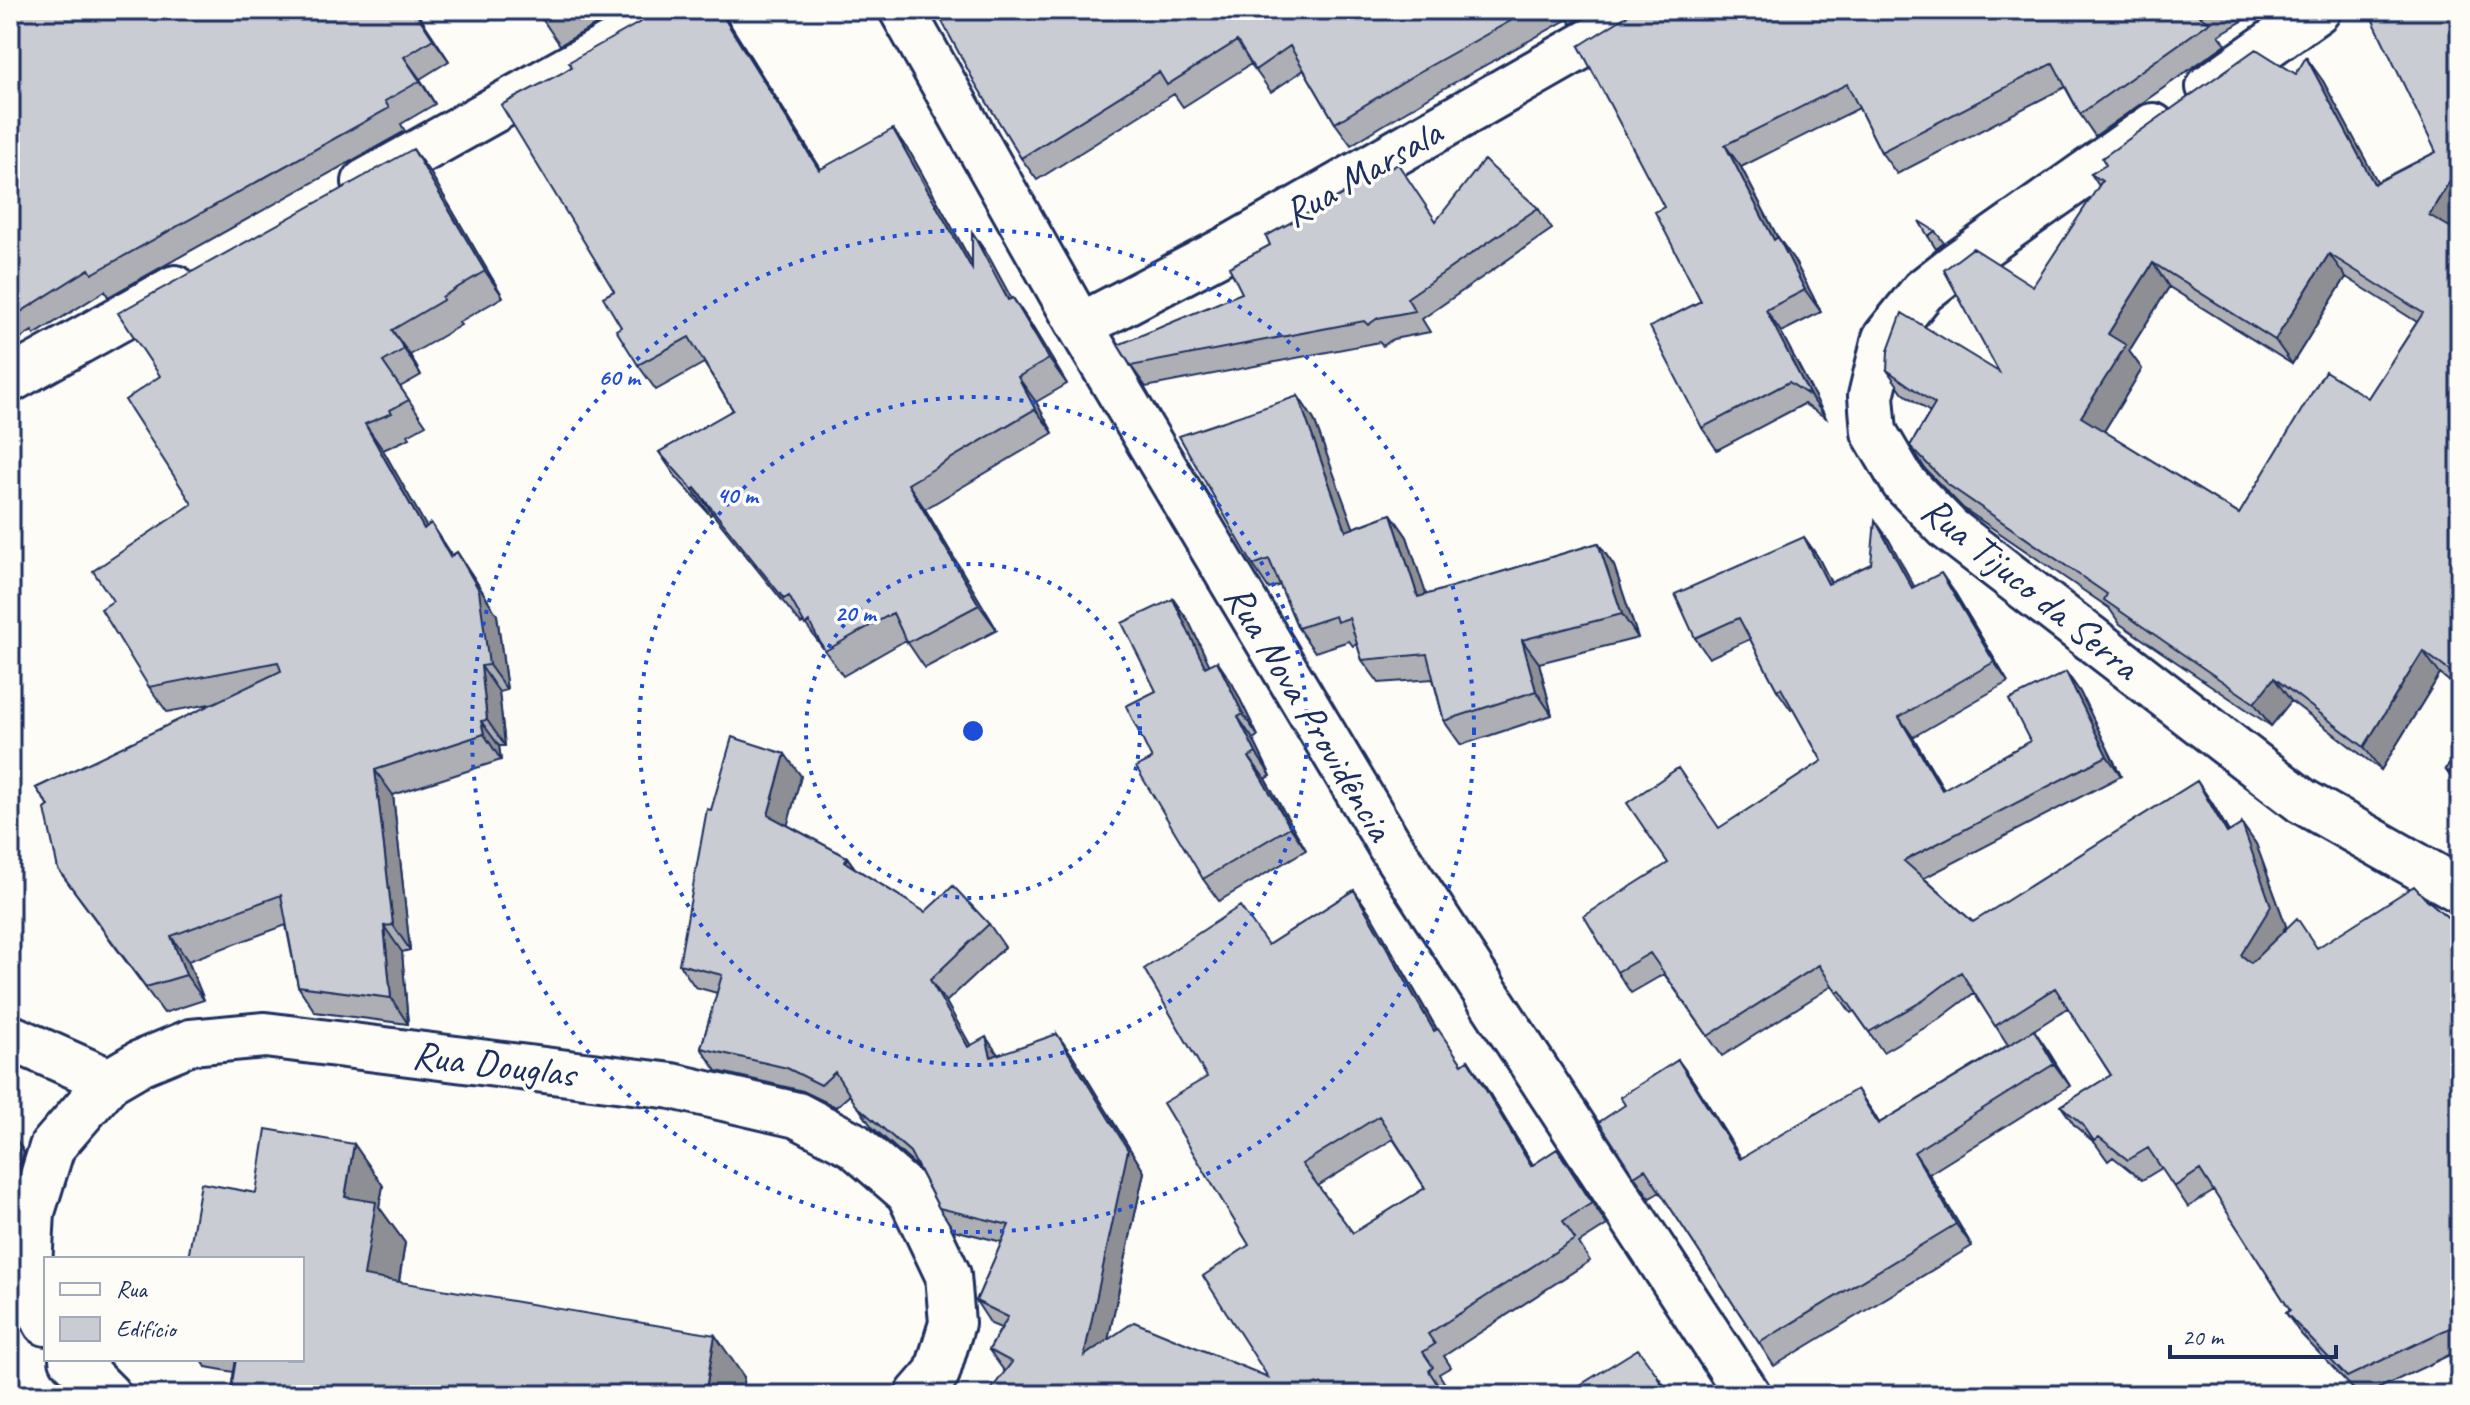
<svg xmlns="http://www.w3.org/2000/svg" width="2470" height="1405" viewBox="0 0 2470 1405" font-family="Caveat,sans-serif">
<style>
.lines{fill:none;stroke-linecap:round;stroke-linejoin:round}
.minor-casing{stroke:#1b2f5e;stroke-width:50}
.minor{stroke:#fdfcf7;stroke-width:44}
.wall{fill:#adafb5;stroke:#1b2f5e;stroke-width:2;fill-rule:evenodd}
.shaded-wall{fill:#8d8f94;stroke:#1b2f5e;stroke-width:2}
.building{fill:#c9ccd3;stroke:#1b2f5e;stroke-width:2;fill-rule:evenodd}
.ring{fill:none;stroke:#1d4ed8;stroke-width:4;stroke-dasharray:4 8}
.labels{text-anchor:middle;stroke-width:7;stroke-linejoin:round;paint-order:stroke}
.street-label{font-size:40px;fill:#1b2f5e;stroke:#fdfcf7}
.centre{fill:#1d4ed8;stroke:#fdfcf7;stroke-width:4}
.ring-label{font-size:24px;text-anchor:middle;font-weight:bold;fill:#1d4ed8;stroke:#fdfcf7;stroke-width:7;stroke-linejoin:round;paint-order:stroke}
</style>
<rect width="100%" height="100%" fill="#fdfcf7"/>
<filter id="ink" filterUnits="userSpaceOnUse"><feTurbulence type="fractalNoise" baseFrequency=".0125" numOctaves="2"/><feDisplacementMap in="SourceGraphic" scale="16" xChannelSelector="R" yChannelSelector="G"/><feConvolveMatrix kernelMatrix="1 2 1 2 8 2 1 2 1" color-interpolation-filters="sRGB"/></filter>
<g filter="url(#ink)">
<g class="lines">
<defs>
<path id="minor" d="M902,10L1080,326L1392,849L1748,1395
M2209,87L2318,10
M2153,126L1956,265L1923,291L1885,338L1871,396L1874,432L1904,483L1949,529L2302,801L2460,890
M365,182L673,10
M1080,326L1229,248L1607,32L1640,10
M10,380L175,288
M10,1037L109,1081
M46,1323L28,1285L32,1212L52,1147L109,1081L140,1063L191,1042L265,1035L672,1086L797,1115L854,1145L909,1193L948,1275L952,1323L937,1373L918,1395
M72,1359L108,1395"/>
</defs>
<use href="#minor" class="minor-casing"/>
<use href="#minor" class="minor"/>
</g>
<path class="wall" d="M10,10L27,14L33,10H425L418,14L449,61L420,79L435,104L401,124L405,131L108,297L105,291L34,335L32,331L10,345Z
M536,10H622L560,45Z
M662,10H721L821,169L911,154L972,263V232L989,257L1011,299L1013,298L1030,323L1067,384L1036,402L1053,433L925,509L997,630L925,668L906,640L843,676L804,622L801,624L712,513L710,515L676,477L659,452L733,410L704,363L656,390L638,365L621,327L614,291L562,73Z
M944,10H1593L1571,24L1568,19L1434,94L1351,145L1335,123L1304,70L1271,92L1251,64L1183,107L1174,94L1037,180L1021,158Z
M1636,10H2261L2219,35L2226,44L2095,136L2080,114L2065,87L1897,174L1881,152L1859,108L1741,167L1778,238L1794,260L1821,312L1781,332L1826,418L1804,404L1717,450L1702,428L1701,301L1664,207Z
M2460,10V215L2452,228L2460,233V690L2440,674L2381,770L2291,701L2271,726L2120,624L2109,608L1963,508L1926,470L1910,446L1930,412L1903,393L1887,370L1999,372L2099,186L2091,174L2296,74L2323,81L2377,182L2436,152ZM2346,277L2417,322L2368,398L2239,514L2104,431L2142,369L2129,351L2169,287L2292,364Z
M431,174L503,297L459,322L461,325L410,355L421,375L400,387L426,425L408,435L410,438L383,450L426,527L431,523L452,555L457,552L474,578L497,615L507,690L499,692L505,746H499L501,760L393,795L410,950L402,952L408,1024L315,1012L298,986L286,925L188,961L204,1000L164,1013L58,869L49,807L36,788L215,703L167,712L149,687L113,601L192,504L160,376Z
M1538,208L1552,229L1422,319L1430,332L1393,339L1383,346L1379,342L1146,387L1131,366L1437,221Z
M1935,231L1944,243L1936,249L1928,236Z
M1298,396L1314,420L1353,528L1391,514L1407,537L1426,595L1598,543L1614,566L1638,638L1539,663L1552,715L1461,745L1444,721L1433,679L1379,683L1362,660L1357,644L1353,646L1349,641L1315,652L1298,628L1280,585L1269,589L1253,565Z
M1804,537L1818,557L1831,583L1871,564L1889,540L1914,587L1955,593L2008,682L1913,737L1944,789L2030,741L2066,672L2080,692L2121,776L1924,878L1973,922L2211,801L2229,832L2242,824L2256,844L2286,926L2279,936L2318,948L2423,896L2460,928V1350L2365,1395H2359L2300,1333L2286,1313L2290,1310L2214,1191L2188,1207L2162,1168L2142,1180L2113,1157L2108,1161L2095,1143L2075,1126L2061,1106L2111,1075L2068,1008L2034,1030L2070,1086L1929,1174L1972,1246L1774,1366L1660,1192L1650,1198L1634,1176L1625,1105L1678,1060L1694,1082L1741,1158L1872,1111L1879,1123L2008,1045L1974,993L1938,1020L1883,1052L1854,1011L1851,1013L1832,986L1722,1056L1664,974L1631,993L1617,972L1668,863L1822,761L1793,709L1791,710L1777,690L1750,639L1709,658L1695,638Z
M1173,599L1189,622L1209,665L1232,683L1258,736L1253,739L1271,776L1265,779L1306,850L1219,901L1203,879L1156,691Z
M2460,754V790L2445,769Z
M801,776L787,825L847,857L855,868L925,912L989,924L1005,947L946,1002L970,1046L998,1054L1073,1056L1144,1172L1108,1340L1268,1377L1249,1245L1207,1077L1268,945L1354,890L1370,913L1437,1029L1462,1064L1468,1060L1483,1083L1533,1165L1572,1172L1607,1225L1579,1243L1590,1261L1444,1356L1451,1367L1439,1374L1449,1390L1445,1393L1005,1372L989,1350L1001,1328L991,1324L976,1301L1002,1242L954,1230L939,1208L918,1168L872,1127L850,1095L836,1107L803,1091L717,1071L701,1048L717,993L695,987L679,964ZM1393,1139L1425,1188L1353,1233L1318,1186Z
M354,1144L383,1186L379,1207L405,1243L399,1282L744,1377L741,1395H230L234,1372L206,1367L201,1359H302L256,1193Z"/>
<path class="shaded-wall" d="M414,10H415L449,61L433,39Z
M719,10H721L837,195L819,170Z
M404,57L420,79L435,104L420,81Z
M2306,57L2323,81L2391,207L2374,184Z
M893,129L911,154L989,294L972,269Z
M1725,145L1741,167L1790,262L1774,240Z
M413,149L431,174L503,297L485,271Z
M2460,164V215L2446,238L2429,215Z
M972,232L989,257L1026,325L1008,300Z
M1778,237L1794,260L1821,312L1805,290Z
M2329,254L2346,277L2292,364L2275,340Z
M2153,263L2169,287L2129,351L2142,369L2098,441L2081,417L2108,334Z
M1013,298L1030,323L1067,384L1049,359Z
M1766,310L1781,332L1826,418L1810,396Z
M392,330L410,355L421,375L404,349Z
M1018,377L1036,402L1053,433L1035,409Z
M1298,396L1314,420L1363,554L1346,531Z
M365,424L383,450L442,554L424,529Z
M908,484L925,509L997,630L979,605Z
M695,488L712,513L710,515L693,490Z
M2460,507V522L2455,515Z
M1391,514L1407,537L1435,621L1418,597Z
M1875,520L1889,540L1926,608L1912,588Z
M431,523L448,549L468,582L450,557Z
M1804,537L1818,557L1842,604L1828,584Z
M1598,543L1614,566L1638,638L1622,614Z
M457,552L474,578L497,615L507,690L489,665Z
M1941,573L1955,593L2008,682L1994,662Z
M1173,599L1189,622L1221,689L1205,667Z
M1522,640L1539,663L1552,715L1536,691Z
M2423,651L2440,674L2381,770L2364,747Z
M1217,661L1232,683L1258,736L1243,714Z
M481,666L499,692L505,746L487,720Z
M2066,672L2080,692L2121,776L2107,756Z
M2274,678L2291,701L2271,726L2254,703Z
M1238,717L1253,739L1271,776L1256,753Z
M1899,717L1913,737L1956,810L1942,790Z
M481,721L499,746L501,760L484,734Z
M785,754L801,776L784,838L768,815Z
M1249,757L1265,779L1306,850L1290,827Z
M375,770L393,795L410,950L393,925Z
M2197,781L2211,801L2241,853L2227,833Z
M2242,824L2256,844L2286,926L2255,975L2241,955Z
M847,857L863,880L845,862Z
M1354,890L1370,913L1450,1053L1434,1031Z
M384,926L402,952L408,1024L391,998Z
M171,936L188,961L204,1000L186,975Z
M930,980L946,1002L984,1069L968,1047Z
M2034,1030L2049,1052L2070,1086L2054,1064Z
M1057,1034L1073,1056L1144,1172L1100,1378L1084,1356Z
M986,1037L1002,1060L991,1057Z
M1468,1060L1483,1083L1547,1188L1531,1166Z
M1678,1060L1694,1082L1755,1181L1740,1159Z
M1857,1089L1872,1111L1893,1146L1878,1124Z
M16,1139L24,1152L15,1182L10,1175V1159Z
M354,1144L383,1186L379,1207L405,1243L393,1318L364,1276L345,1197Z
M1914,1152L1929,1174L1972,1246L1956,1224Z
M715,1335L744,1377L741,1395H705Z
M1657,1375L1671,1395H1665Z"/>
<path class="building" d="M10,10H23L26,14L33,10H414L433,39L404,57L420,81L385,101L389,108L92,274L89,269L19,313L17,309L10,313Z
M536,10H560L542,20Z
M662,10H719L819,170L893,129L972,269V232L1008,300L1013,298L1049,359L1018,377L1035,409L908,484L979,605L907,643L893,613L825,651L809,622L805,625L789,596L784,599L695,488L693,490L659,452L733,410L689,337L638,365L616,330L621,327L603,297L614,291L501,105L562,73L572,67L569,62Z
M944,10H1530L1419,72L1335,123L1290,46L1255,70L1237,41L1167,85L1159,72L1021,158L975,83L938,14Z
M1636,10H2209L2200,16L2210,22L2080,114L2053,63L1881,152L1847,84L1725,145L1774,240L1778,237L1805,290L1766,310L1810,396L1789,382L1702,428L1650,327L1701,301L1655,212L1664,207L1579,46Z
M2368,10H2460V164L2429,215L2460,233V507L2455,515L2460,519V679L2423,651L2364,747L2274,678L2254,703L2104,600L2107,594L1947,484L1910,446L1935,404L1887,370L1888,351L1902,313L1999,372L1944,270L1973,248L2033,286L2102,181L2091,174L2106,165L2102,158L2256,49L2296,74L2306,57L2374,184L2436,152ZM2329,254L2423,313L2368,398L2325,371L2239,514L2081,417L2126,345L2108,334L2153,263L2275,340Z
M413,149L485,271L442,297L443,300L392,330L404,349L383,362L409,400L390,410L392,413L365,424L424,529L431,523L450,557L457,552L479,590L489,665L481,666L487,720L481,721L484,734L375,770L393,925L384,926L391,998L298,986L281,895L171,936L186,975L146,987L58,869L45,809L49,806L36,788L281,671L278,662L149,687L101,609L113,601L93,571L192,504L125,400L160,376L118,313Z
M1484,160L1538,208L1407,298L1415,311L1378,318L1368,325L1364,321L1131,366L1118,345L1242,293L1229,267L1270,245L1266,236L1398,164L1436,221Z
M1919,221L1935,231L1928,236Z
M1298,396L1346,531L1391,514L1418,597L1598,543L1622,614L1522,640L1536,691L1444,721L1427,654L1362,660L1349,618L1337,622L1335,616L1298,628L1269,559L1253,565L1179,436Z
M1875,520L1912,588L1941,573L1994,662L1899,717L1942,790L2030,741L2009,700L2066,672L2107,756L1904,861L1973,922L2197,781L2227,833L2242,824L2271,906L2241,955L2251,963L2297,918L2317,948L2414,886L2423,896L2460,928V1323L2347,1377L2286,1313L2290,1310L2200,1170L2174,1187L2148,1148L2128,1160L2099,1137L2094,1141L2083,1125L2061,1106L2111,1075L2055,988L1995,1026L1961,972L1924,1000L1869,1032L1840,991L1837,993L1819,965L1708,1036L1650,953L1617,972L1584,916L1668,863L1627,803L1678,768L1719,828L1822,761L1781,688L1777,690L1739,618L1695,638L1675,594L1804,537L1828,584L1871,564Z
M1173,599L1205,667L1217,661L1243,714L1238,717L1256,753L1249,757L1290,827L1203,879L1136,767L1152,759L1126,706L1156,691L1122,623Z
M732,737L785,754L768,815L847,857L845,862L925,912L953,886L989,924L930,980L968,1047L986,1037L991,1057L1057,1034L1128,1150L1084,1356L1134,1322L1268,1377L1203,1276L1249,1245L1163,1103L1207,1077L1144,969L1240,906L1268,945L1354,890L1434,1031L1438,1029L1462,1064L1468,1060L1531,1166L1557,1149L1592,1203L1563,1221L1575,1239L1428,1334L1435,1344L1423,1352L1433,1367L1429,1371L1444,1395H987L1012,1362L989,1350L1008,1317L976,1301L1009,1225L939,1208L910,1152L856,1105L835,1072L821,1085L787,1068L701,1048L722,975L679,964L707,809L711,810ZM1379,1116L1425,1188L1353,1233L1302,1164Z
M2460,754V781L2445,769Z
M2034,1030L2054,1064L1914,1152L1956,1224L1759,1343L1645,1169L1634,1176L1599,1122L1625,1105L1620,1097L1678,1060L1740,1159L1857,1089L1878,1124Z
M266,1129L354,1144L345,1197L376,1202L364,1276L715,1335L705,1395H295L279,1392L278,1395H230L236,1359H302V1259H188L201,1183L256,1193Z
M10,1138L16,1139L10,1159Z
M1638,1349L1657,1375L1665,1395H1564Z"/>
</g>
<g class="ring">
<circle cx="973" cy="731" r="167"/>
<circle cx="973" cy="731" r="334"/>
<circle cx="973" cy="731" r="501"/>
</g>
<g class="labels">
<g class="street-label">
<text transform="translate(1362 172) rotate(-30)" y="14">Rua Marsala</text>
<text transform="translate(2031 587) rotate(39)" y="14">Rua Tijuco da Serra</text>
<text transform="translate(1310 712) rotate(59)" y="14">Rua Nova Providência</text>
<text transform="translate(494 1063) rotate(7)" y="14">Rua Douglas</text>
</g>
</g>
<circle cx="973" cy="731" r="12" class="centre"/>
<g class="ring-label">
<text x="619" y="385">60 m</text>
<text x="737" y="503">40 m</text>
<text x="855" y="621">20 m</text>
</g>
<rect width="2470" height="1405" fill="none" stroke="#fdfcf7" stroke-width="40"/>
<rect x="20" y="20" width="2430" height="1365" fill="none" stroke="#1b2f5e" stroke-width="3" filter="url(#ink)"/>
<rect x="44" y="1257" width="260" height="104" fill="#fdfcf7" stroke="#a3aaba" stroke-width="2"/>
<rect x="60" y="1283" width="40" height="12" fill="#fdfcf7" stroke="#a3aaba" stroke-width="2"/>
<text x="116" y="1297" font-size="24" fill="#1b2f5e">Rua</text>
<rect x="60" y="1317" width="40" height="24" fill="#c9ccd3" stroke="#a3aaba" stroke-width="2"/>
<text x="116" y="1337" font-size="24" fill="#1b2f5e">Edifício</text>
<path d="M2170 1345v12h166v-12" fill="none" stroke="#1b2f5e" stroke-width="4"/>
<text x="2182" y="1345" font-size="24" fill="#1b2f5e" stroke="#fdfcf7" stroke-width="6" paint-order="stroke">20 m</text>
</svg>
